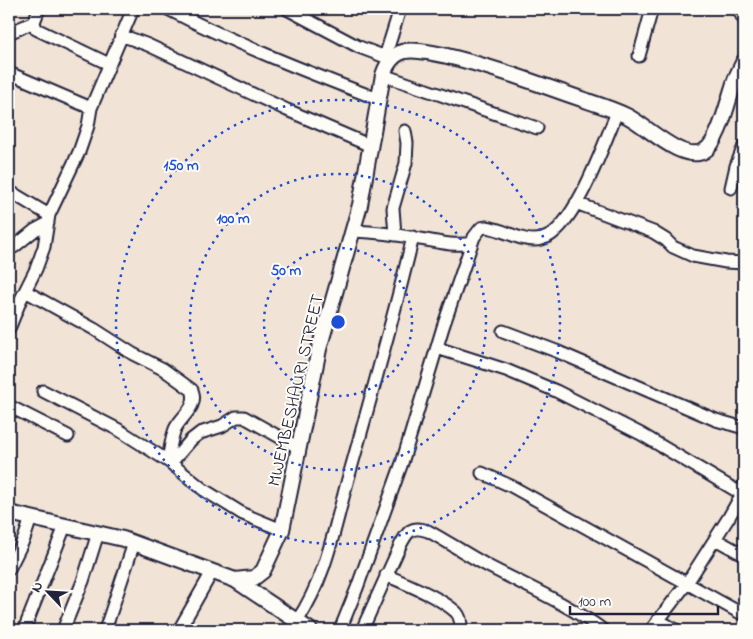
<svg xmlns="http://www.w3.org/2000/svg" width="753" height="639" viewBox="0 0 753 639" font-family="'Indie Flower',sans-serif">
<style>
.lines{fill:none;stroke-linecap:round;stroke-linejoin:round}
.minor-casing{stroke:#22223b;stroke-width:15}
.tertiary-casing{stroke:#22223b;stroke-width:18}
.minor{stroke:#fdfcf7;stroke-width:11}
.tertiary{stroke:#fdfcf7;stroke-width:14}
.ring{fill:none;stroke:#1d4ed8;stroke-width:2.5;stroke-dasharray:2.5 5}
.labels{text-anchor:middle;stroke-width:4;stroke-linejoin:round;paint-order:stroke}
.street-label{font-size:18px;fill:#22223b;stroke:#fdfcf7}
.centre{fill:#1d4ed8;stroke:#fdfcf7;stroke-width:2.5}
.ring-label{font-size:15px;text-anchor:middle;font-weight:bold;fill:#1d4ed8;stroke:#fdfcf7;stroke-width:4;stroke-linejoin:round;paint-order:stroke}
</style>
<rect width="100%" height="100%" fill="#f1e3d5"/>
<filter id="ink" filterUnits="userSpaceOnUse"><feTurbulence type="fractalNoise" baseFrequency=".02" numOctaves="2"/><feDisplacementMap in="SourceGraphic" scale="10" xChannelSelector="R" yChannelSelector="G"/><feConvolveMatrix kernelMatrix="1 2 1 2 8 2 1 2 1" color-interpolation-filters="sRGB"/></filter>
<g filter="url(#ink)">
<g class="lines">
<defs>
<path id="minor" d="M39,9L34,22L36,29L109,64
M168,9C236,44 307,72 378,99
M287,9L359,47L391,59
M9,33L34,22
M121,35L148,45L287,110L371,146
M639,56L652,9
M385,57L400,9
M9,73L91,108
M383,75L537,128
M731,188L736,166L744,146
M9,191L49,215
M576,203L653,232L666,240L673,247L693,256L726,262L744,263
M353,231C374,232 394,234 415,238C434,241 453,247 472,243
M395,235L393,208L406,163L407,143L405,131
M9,247H14L35,230L48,223
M25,291L94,329L133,354L163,369L192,390C199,407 181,416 175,429C171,439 170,450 168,461
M9,329L21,299L36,269L44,247L49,215L79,152L88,126L91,108L133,9
M503,331L556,351L716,420L744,428
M437,348L506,370L556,391L641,434L742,494
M43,391L119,430L168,461L204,490L243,514L282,530
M9,406L68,436
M171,463L191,440L200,433L222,426L236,417H244L299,448
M482,473L511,486L744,615
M715,539L744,555
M9,569L24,539L31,518
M386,575C406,584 440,597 456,612C461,617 461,624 461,630
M658,620L676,630
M297,621C328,575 335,523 350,472C372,394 394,316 413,237
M24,630L65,526
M63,630L83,581L98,533
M105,630L134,543
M179,630L212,572
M340,630L357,588L402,463L443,327L474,237L481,228L486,227C505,229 523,244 542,239C574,231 605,141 617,112
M362,630L400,546C407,532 411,525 428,531C448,542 468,555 488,566C528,587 566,603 603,630
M651,630L687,583L729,517L742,494L744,485"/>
<path id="tertiary" d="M740,9L744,17
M9,513L123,539L235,580L254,578L263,571L282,530L319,349L360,205L383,75C387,63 393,54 405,51C417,49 431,53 443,55C486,65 528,80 570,95C589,102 609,107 627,116C646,125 682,163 704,151C720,142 729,95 736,78C738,73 741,67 744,61
M235,580L310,630"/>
</defs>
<use href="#minor" class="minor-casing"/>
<use href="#tertiary" class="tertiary-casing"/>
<use href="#minor" class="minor"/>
<use href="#tertiary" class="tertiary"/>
</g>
</g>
<g class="ring">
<circle cx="338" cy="322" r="74"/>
<circle cx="338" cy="322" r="148"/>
<circle cx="338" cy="322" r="222"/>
</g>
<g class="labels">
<g class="street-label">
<text transform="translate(295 390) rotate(-77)" y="6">MWEMBESHAURI STREET</text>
</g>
</g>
<circle cx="338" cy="322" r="8" class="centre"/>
<g class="ring-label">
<text x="181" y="170">150 m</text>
<text x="233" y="223">100 m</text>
<text x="286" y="275">50 m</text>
</g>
<rect width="753" height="639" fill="none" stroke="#fdfcf7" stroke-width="30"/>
<rect x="15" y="15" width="723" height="609" fill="none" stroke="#22223b" stroke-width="2" filter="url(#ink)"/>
<g transform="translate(48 592) rotate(295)" stroke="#fdfcf7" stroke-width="4" paint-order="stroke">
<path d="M0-4L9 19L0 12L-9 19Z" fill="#22223b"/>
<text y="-8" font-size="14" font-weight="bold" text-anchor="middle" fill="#22223b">N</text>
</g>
<path d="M570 606v8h148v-8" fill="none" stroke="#22223b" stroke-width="2.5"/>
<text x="578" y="606" font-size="15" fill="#22223b" stroke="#fdfcf7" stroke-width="4" paint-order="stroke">100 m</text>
</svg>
